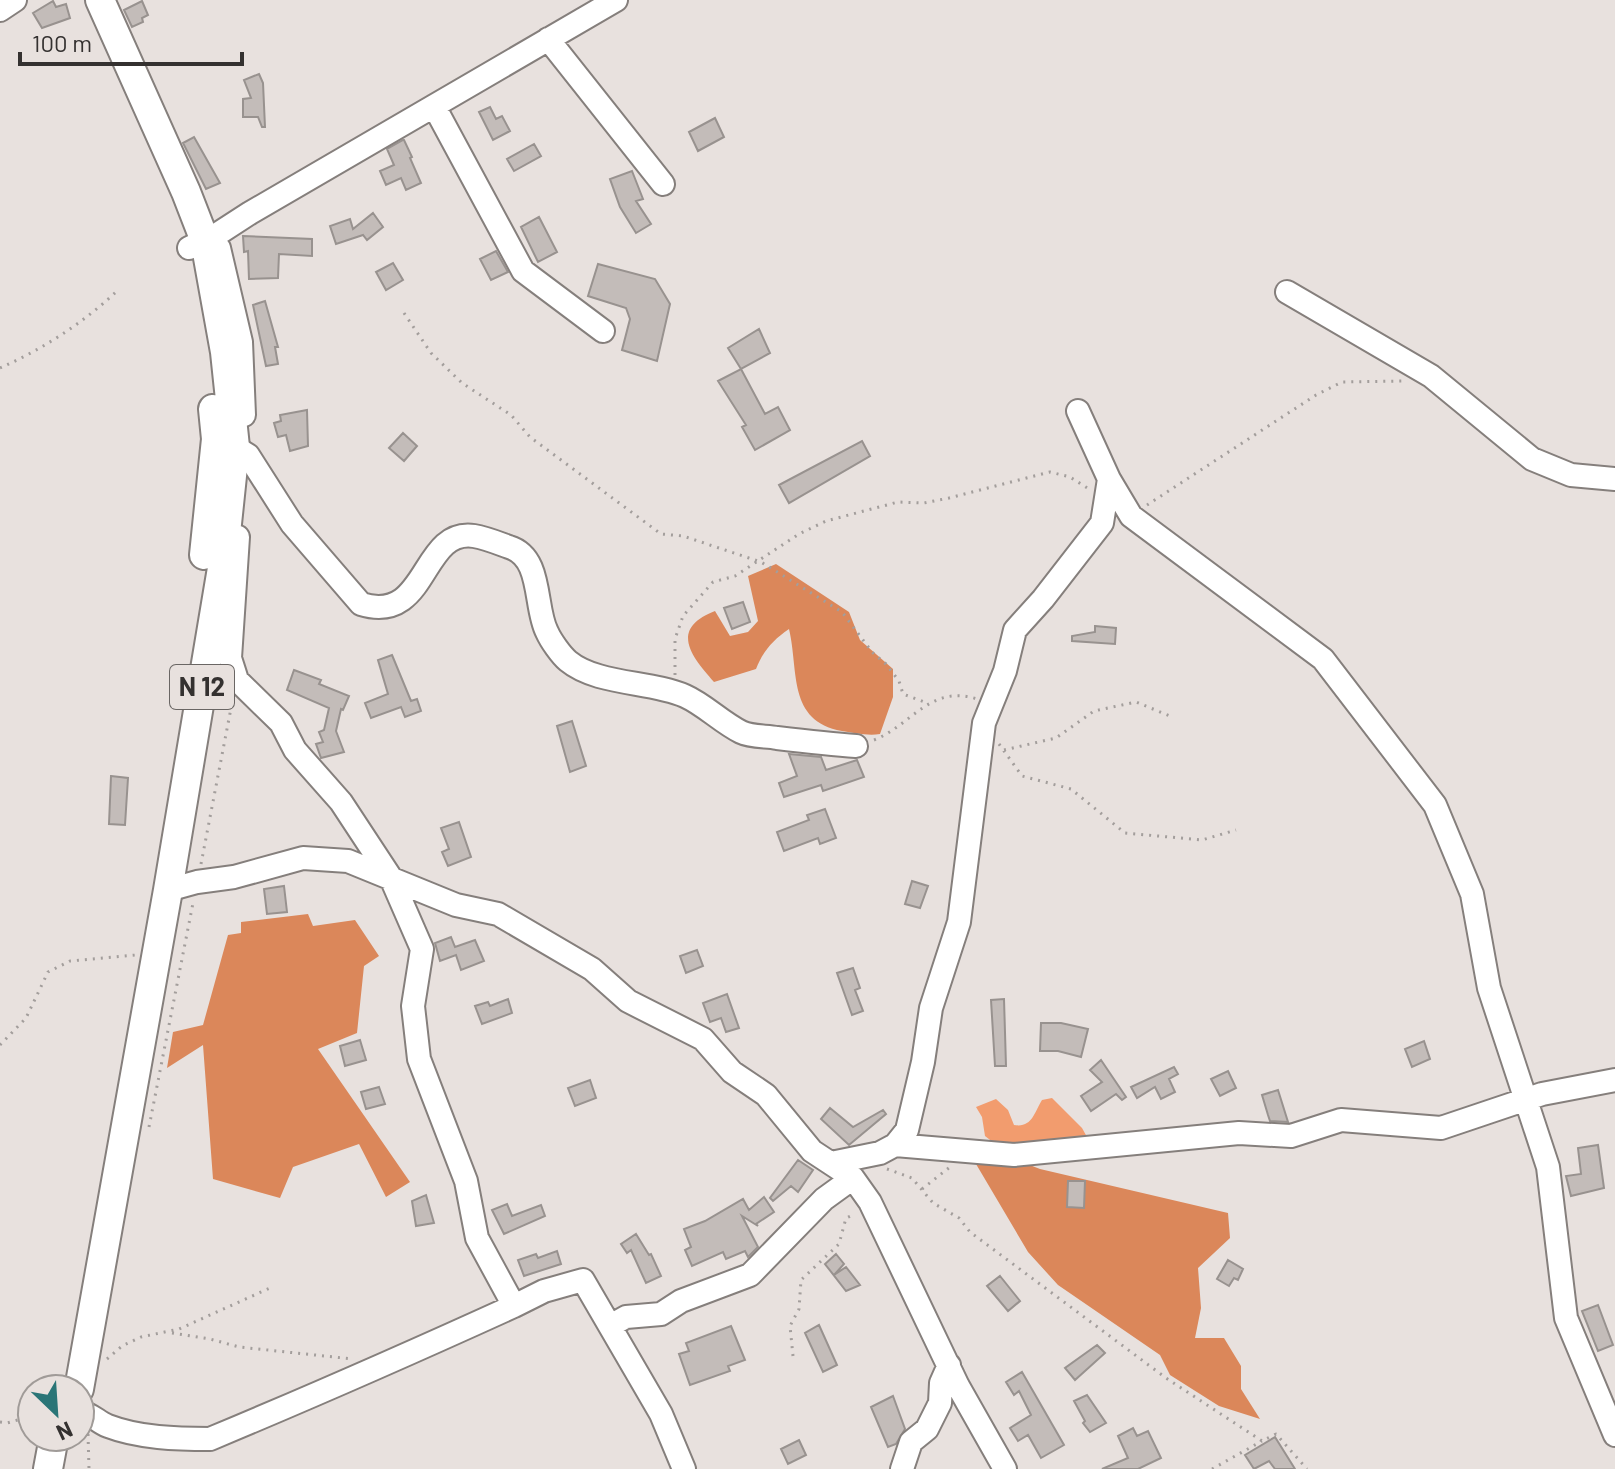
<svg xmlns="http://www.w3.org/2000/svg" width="1615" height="1469" viewBox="0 0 1615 1469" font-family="Barlow,sans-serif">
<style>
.forest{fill:#db875a}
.water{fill:#f29c6e}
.building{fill:#c3bcb9;stroke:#98928f;stroke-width:2}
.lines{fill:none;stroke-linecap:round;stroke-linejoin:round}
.minor-casing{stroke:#857f7c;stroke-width:26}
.major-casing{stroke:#857f7c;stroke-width:32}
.path{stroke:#a39e9c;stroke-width:3;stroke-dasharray:2 6;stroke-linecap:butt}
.minor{stroke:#fff;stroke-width:22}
.major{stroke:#fff;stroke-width:28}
.labels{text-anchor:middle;stroke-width:7;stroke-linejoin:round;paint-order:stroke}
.shield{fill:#e8e1de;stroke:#6a6664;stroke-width:2}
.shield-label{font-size:26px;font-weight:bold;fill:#343130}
</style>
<rect width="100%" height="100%" fill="#e8e1de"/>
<path class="forest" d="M776,564L849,612L860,640L893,669V697L880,734C868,736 855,733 842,731C787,721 799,671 789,629C773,640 763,651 756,669L714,682C691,656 669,629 715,611L730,636L748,632L758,621L748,576Z
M308,914L313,926L355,920L379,956L364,966L357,1033L318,1049L410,1182L386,1197L359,1144L293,1167L280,1198L213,1179L203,1045L167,1068L173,1032L203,1025L228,935L241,933V922Z
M1022,1162L1040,1169L1228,1213L1230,1238L1198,1268L1201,1308L1195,1338H1224L1241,1366V1389L1260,1419L1219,1406L1170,1375L1160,1355L1058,1285L1028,1252L976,1164Z"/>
<path class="water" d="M1052,1098L1082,1128L1087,1137L999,1147L985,1136L982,1117L976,1107L996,1099L1008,1110L1014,1125C1032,1128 1034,1113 1042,1100Z"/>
<path class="building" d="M53,1L56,7L66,4L70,18L42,28L33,13Z
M142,1L148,15L142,18L143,22L132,27L124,10Z
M259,74L263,83L265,127H262L258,117H243V99L251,98L244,80Z
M490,107L496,119L502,116L510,131L493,140L479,112Z
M715,118L724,137L698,151L689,132Z
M194,137L220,183L206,189L183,143Z
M403,140H404L412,157L410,158L421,183L406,190L401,178L386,185L380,171L394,165L387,149Z
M534,144L541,156L514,171L507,159Z
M632,171L643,199L636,201L651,224L636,233L620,207L610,179Z
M373,213L383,227L367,240L363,235L336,244L330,226L350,219L353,229Z
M539,217L557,252L538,262L521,227Z
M243,236L312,239V256L279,254L278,278L249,279L248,251L244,252Z
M496,251L508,272L491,280L480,259Z
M393,263L403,280L386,290L376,272Z
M598,264L655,279L670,304L657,361L622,350L630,319L626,308L588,296Z
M265,301L278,347H275L278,364L266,366L253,305Z
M759,329L770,353L741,369L728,348Z
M741,369L765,414L778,407L790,430L755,450L742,427L746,425L718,381Z
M307,410L308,446L290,451L286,435L278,437L274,423L281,421L280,415Z
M403,433L417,446L404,461L389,448Z
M862,441L870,456L789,503L779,485Z
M743,602L750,622L732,629L724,608Z
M1095,626L1116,628L1115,644L1072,641V636L1095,632Z
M392,655L411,701L417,699L421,711L405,717L401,707L371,718L365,703L388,694L378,660Z
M294,670L321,680L319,684L349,696L343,710L341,709L336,731L344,752L321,758L316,744L323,742L319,732L324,730L329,708L287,690Z
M572,721L586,766L570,772L557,726Z
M789,754L821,757L826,770L857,760L864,777L823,791L821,785L784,797L779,783L797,776Z
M111,776L128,778L125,825L109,824Z
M825,809L836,838L820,844L818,838L784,851L777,832L809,820L807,815Z
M459,822L471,857L448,866L442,852L449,849L441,828Z
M912,881L928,886L920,908L905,904Z
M284,886L287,912L267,914L264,889Z
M451,937L455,947L475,940L484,961L461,970L456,955L440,961L435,943Z
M697,950L703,966L686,973L680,956Z
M853,968L860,988L855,990L863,1011L852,1015L837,973Z
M727,994L739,1028L726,1032L721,1018L710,1022L703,1003Z
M508,999L512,1013L482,1024L475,1006L488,1002L490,1006Z
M1004,999L1006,1066H995L991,1000Z
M1041,1023H1061L1088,1029L1081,1057L1058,1051H1040Z
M360,1040L366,1060L345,1066L340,1046Z
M1424,1041L1430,1059L1412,1067L1405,1049Z
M1101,1060L1126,1097L1122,1100L1116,1094L1091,1111L1081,1096L1102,1082L1090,1070Z
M1174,1067L1178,1074L1169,1079L1175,1092L1161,1099L1155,1087L1137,1098L1131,1087Z
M1228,1071L1236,1088L1220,1096L1211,1079Z
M590,1080L596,1098L575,1106L568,1088Z
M379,1087L385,1104L366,1109L361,1092Z
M1278,1090L1288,1122L1270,1121L1268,1115L1262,1095Z
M830,1108L853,1127L883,1110L886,1114L849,1145L821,1119Z
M1598,1145L1604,1188L1571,1196L1566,1176L1581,1174L1578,1148Z
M798,1160L813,1170L798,1192L791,1186L773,1201L770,1198Z
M1068,1181H1085L1084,1208L1067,1207Z
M426,1195L434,1223L416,1226L412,1201Z
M764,1197L774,1212L756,1224L758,1226L742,1216L758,1247L748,1257L745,1251L726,1259L723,1252L692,1266L685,1250L691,1247L684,1229L705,1221L743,1199L749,1210Z
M507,1204L512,1216L541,1205L545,1216L504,1234L492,1210Z
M636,1234L649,1255L651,1254L661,1276L646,1283L631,1250L627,1253L621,1244Z
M557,1251L561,1264L524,1276L518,1260L536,1254L538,1258Z
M836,1254L844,1264L834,1275L846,1267L860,1285L846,1291L825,1264Z
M1228,1260L1243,1269L1238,1280L1234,1278L1229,1286L1217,1279Z
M1000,1276L1020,1301L1008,1311L987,1286Z
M1598,1305L1613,1345L1598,1351L1582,1311Z
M819,1325L837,1365L823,1372L805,1333Z
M731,1326L745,1360L728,1366L730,1371L690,1385L679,1354L689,1351L686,1343Z
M1097,1345L1105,1353L1075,1380L1065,1368Z
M1022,1372L1064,1445L1041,1458L1028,1435L1018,1441L1010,1428L1031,1415L1019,1391L1014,1395L1006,1382Z
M1087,1395L1106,1423L1090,1432L1083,1423L1085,1421L1074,1401Z
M893,1396L905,1429L896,1444L888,1447L871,1407Z
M1133,1428L1137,1436L1148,1431L1161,1458L1138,1469H1102L1128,1458L1118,1436Z
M1275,1437L1295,1469H1275L1269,1461L1254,1469L1245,1455Z
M799,1440L806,1455L788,1464L781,1449Z"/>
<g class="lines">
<defs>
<path id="minor" d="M0,10L15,0
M548,39L663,184
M434,106L523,271L603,331
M189,248L216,235L250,213L616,0
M219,248L241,342L244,415
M1287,292L1431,376L1532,459L1571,475L1615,479
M235,447L248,455L292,524L361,604C429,625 420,528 474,536C486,538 498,543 509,547C543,557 534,608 547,632C551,641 561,655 568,661C597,685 651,681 685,696C705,705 721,722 741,732C751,737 766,736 777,738C803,741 829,744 856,746
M1109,479L1131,516L1323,659L1435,805L1472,894L1489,988L1548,1167L1566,1318L1615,1435
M238,537L230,658L237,680L281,723L295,750L341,802L391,878L422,949L413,1006L419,1059L466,1181L477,1238L514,1306L544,1291L583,1280L661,1414L684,1469
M168,890L197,882L234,877L303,858L348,861L456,905L498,914L592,969L628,1001L703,1039L732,1072L766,1095L812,1151L853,1178L870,1202L958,1386L1005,1469
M895,1145L1014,1155L1239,1133L1291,1136L1341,1120L1441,1128L1542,1094L1615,1080
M831,1163L880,1153L895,1145L907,1130L923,1062L931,1008L959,922L984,723L1005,671L1015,630L1043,599L1102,523L1109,479L1078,411
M610,1326L626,1317L661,1314L681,1301L750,1275L824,1199L853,1178
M80,1412C93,1414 97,1422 108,1426C139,1438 177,1439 210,1439C313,1396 413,1352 514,1306
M902,1469L911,1442L927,1429L940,1403L941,1383L949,1365"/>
<path id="major" d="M204,555L216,439L213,409
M79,1389L168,890L223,562L235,447L225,352L205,241L186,192L100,0
M48,1469L54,1437"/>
</defs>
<use href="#minor" class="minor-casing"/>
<use href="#major" class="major-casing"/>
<path class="path" d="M404,313L431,353L462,383L511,415L530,437L661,534L683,536L761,562L842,612L872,652L886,664L899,681L903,694L927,703
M0,368C43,349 85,322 119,289
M1147,505L1316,395L1342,382L1404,381
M675,675V639L683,616L713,582L735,576L799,534L826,521L898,502L924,503L949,498L1050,472L1070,477L1089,489
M874,740C912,725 930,684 977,699
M999,744L1022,776L1071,789L1125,833L1202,840L1236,830
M1004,750L1056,738L1094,711L1136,702L1170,716
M201,864L232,703
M0,1045L26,1018L48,972L70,961L136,955
M149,1127L193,903
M887,1169L912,1178L933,1203L959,1218L970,1232L1166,1378L1262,1441L1276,1434L1307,1469
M922,1189L950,1167
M172,1333L210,1339L239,1347L353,1359
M793,1356L790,1326L799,1309L801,1280L839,1244L846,1218L855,1214
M107,1359L122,1346L141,1337L179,1329L270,1288
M0,1422L7,1423L32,1416
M88,1434L89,1469
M1212,1469L1262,1441"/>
<use href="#minor" class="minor"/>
<use href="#major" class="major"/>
</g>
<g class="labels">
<rect class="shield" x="170" y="665" width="64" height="44" rx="6"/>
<g class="shield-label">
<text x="202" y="696">N 12</text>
</g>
</g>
<g transform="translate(56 1413) rotate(155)"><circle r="38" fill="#e8e1de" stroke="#a09b98" stroke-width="2"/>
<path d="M0-6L14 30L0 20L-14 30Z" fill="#2a7577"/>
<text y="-12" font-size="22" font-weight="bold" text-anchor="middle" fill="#343130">N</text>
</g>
<path d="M20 52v12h222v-12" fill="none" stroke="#343130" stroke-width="4"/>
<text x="32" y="52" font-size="24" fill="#343130" stroke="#e8e1de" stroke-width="6" paint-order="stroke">100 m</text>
</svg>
